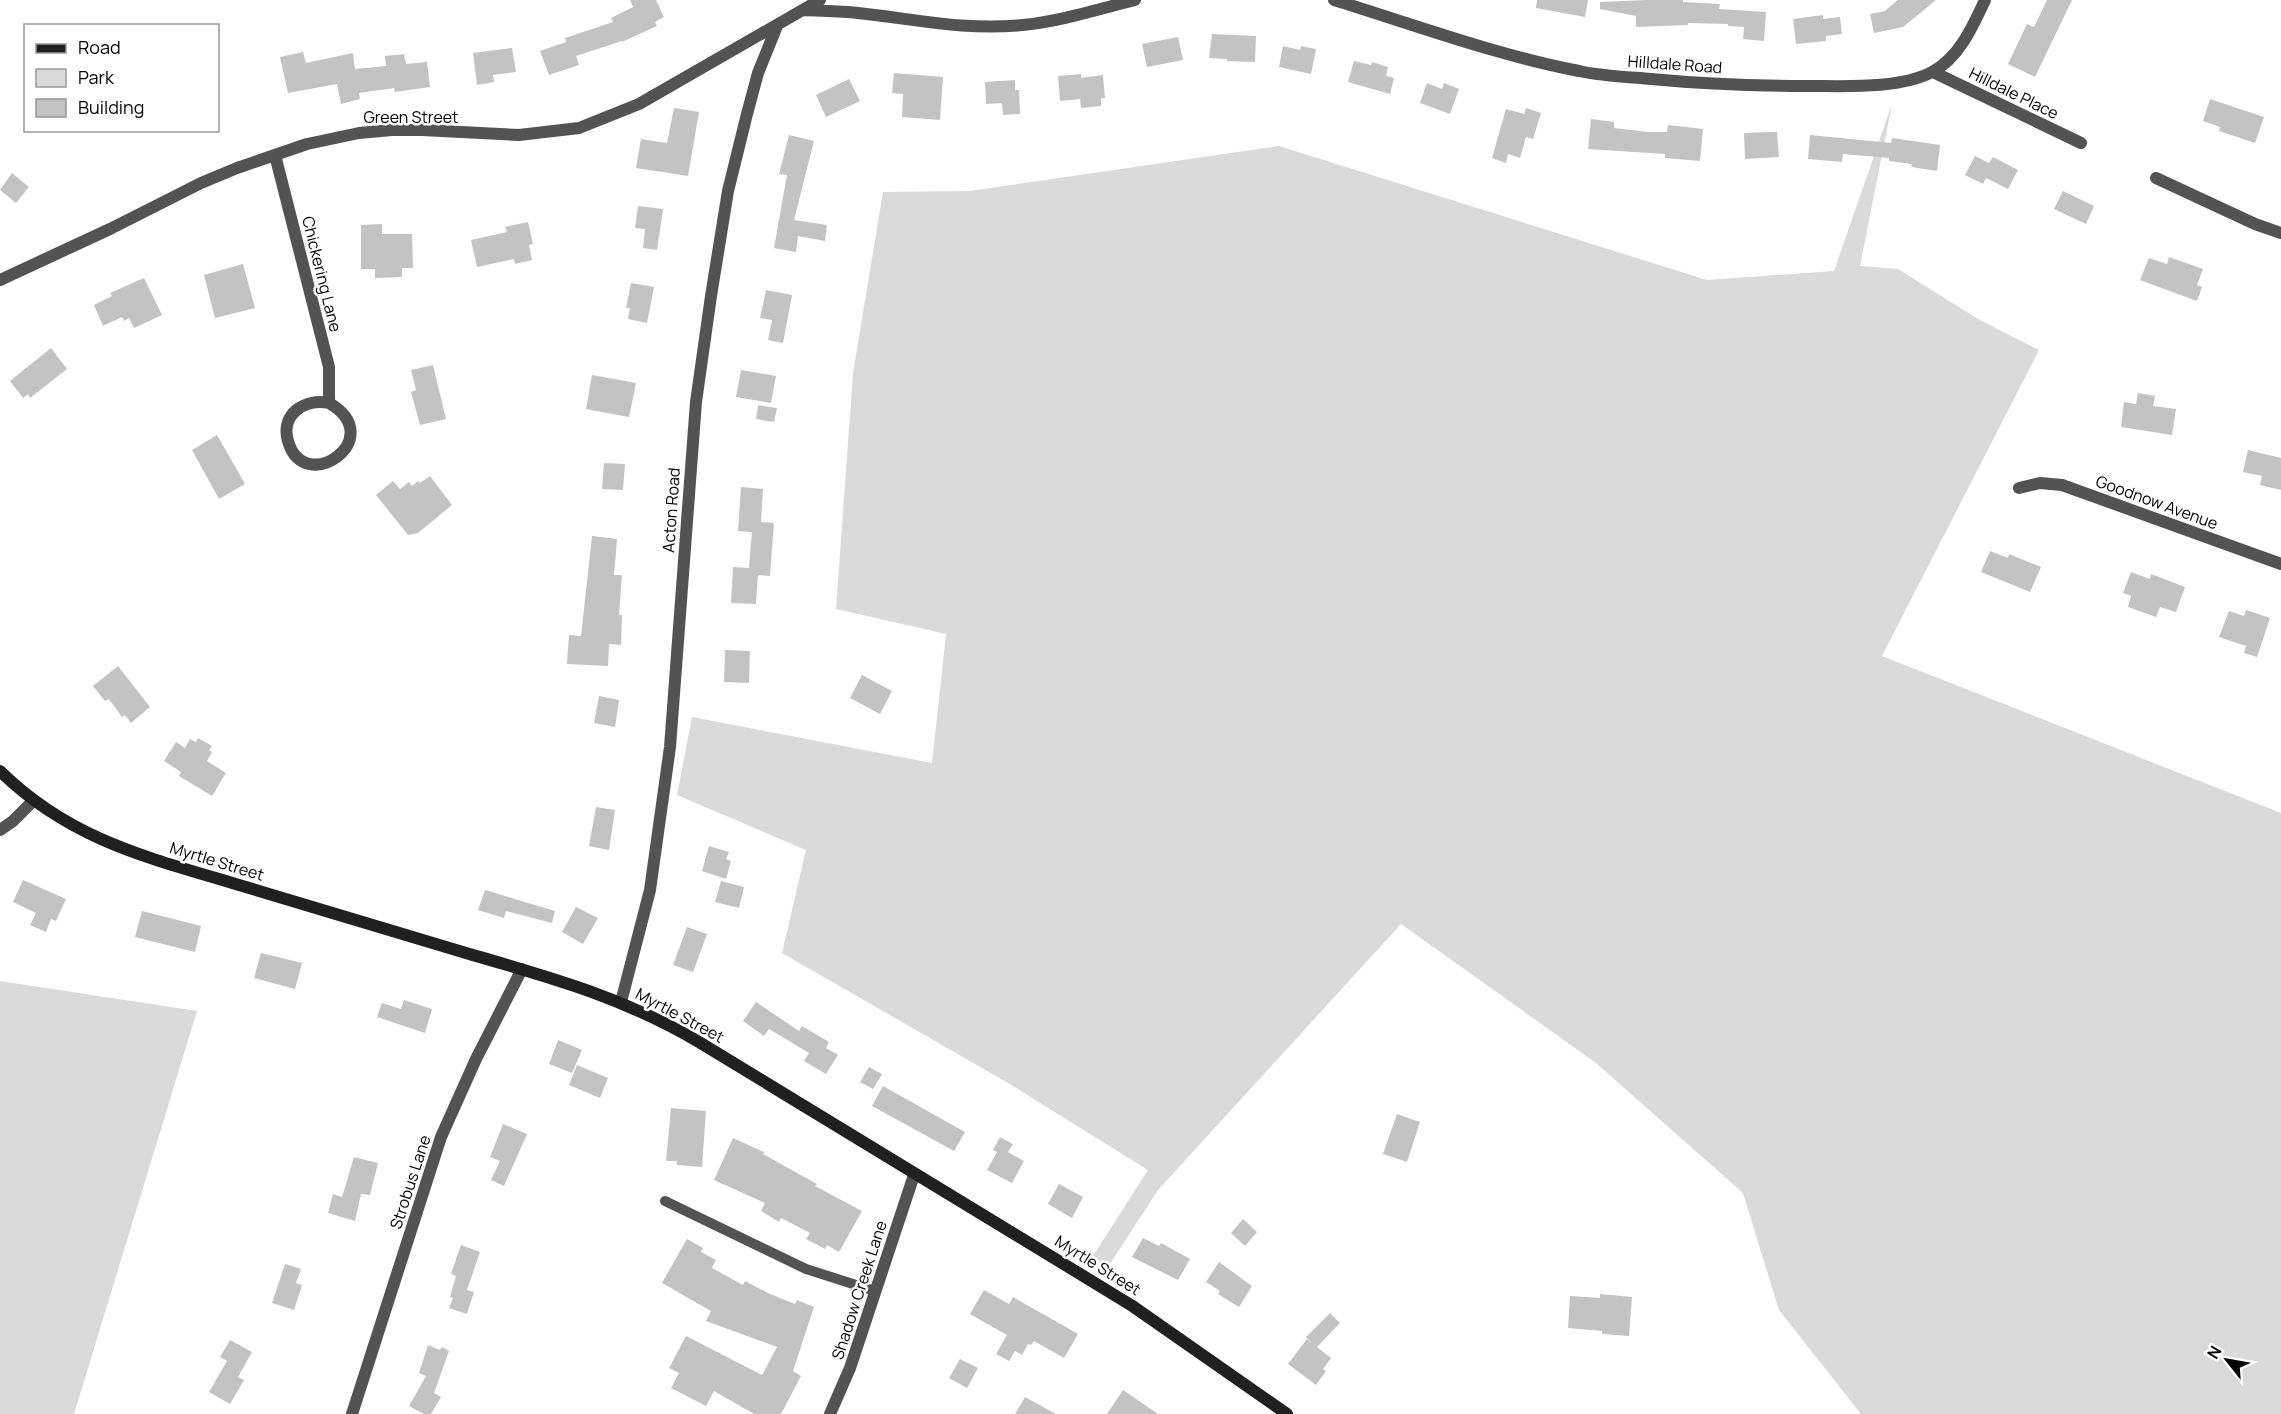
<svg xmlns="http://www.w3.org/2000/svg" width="2281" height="1414" viewBox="0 0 2281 1414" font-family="Manrope,sans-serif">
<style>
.green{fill:#dadada}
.building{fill:#c3c3c3}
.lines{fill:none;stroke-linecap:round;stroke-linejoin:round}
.lane{stroke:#535353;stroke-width:10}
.street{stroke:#535353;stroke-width:12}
.secondary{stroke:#202020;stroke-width:12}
.labels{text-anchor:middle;stroke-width:5;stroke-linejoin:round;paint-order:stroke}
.street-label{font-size:16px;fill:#000;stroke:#fff}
</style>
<rect width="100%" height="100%" fill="#fff"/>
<path class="green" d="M1892,104L1860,266L1898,269L1978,319L2039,350L1882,656L2281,813V1414H1861L1779,1310L1743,1193L1596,1063L1401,924L1158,1190L1108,1267L1093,1256L1148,1170L1008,1083L782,953L806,850L677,795L692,717L932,763L946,634L836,609L853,373L883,192L969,191L1279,146L1707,280L1834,271Z
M0,981L197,1011L74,1414H0Z"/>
<path class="building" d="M630,0H656L664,17L655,22L657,26L622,42V41L576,56L579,65L549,75L540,51L566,42L565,38L613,22L611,18L633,7Z
M1537,0H1588L1585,17L1536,8Z
M1648,0H1683V2L1720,4L1719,9L1766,12L1764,41L1743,39L1744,27L1728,26V24L1688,23V25L1636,27V16L1600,9V2Z
M1898,0H1936L1903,27L1874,33L1870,14L1885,11Z
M2047,0H2072L2035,77L2008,64L2027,24L2034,27Z
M1823,15V19L1840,17L1842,34L1826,36V41L1796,44L1793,19Z
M1212,34L1256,36L1255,62L1227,61V59L1209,58Z
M1178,37L1183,60L1147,67L1142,44Z
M1283,46L1300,50L1301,46L1316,49L1311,74L1279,67Z
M512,48L516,72L493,75L494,82L477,85L473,53Z
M303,52L306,63L353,53L355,69L386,66L385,56L404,54L406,64L427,62L430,87L395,92L394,88L359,93L360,99L341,104L337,84L288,93L280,57Z
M1354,61L1371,65L1372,62L1388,67L1386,76L1394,78L1390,94L1348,82Z
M894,73L943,77L940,120L902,117L903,94L892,93Z
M1081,74V78L1103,75L1105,98H1101V106L1081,108L1080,99L1060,101L1058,76Z
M849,79L860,101L826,117L816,95Z
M1015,80V90H1019L1020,114L1003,115L1002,103L986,104L985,82Z
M1427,83L1442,89L1444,83L1459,89L1450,114L1420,103Z
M2210,99L2264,117L2255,143L2219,131L2220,127L2203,121Z
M674,108L699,112L688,176L636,168L641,139L667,143Z
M1526,108L1541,113L1533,139L1526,137L1520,158L1508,154L1506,163L1492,158L1506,109L1524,114Z
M1591,119L1614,122V128L1648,132H1667L1668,125L1703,129L1700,161L1665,158V154L1588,149Z
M1769,132H1777L1779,157L1745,159L1744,133Z
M789,135L814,141L794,220L827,225L825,241L798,236L796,252L774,248L787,175L779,174Z
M1810,135L1891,143L1892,138L1940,145L1937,171L1911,167L1912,164L1889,161V158L1843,154L1842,162L1808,159Z
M1975,156L1989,163L1993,157L2018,170L2008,189L1986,178L1983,184L1965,175Z
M12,173L29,187L16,203L0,190Z
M2063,191L2094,206L2086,224L2054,209Z
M638,206L663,209L657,250L643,248L645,229L635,228Z
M528,222L533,244L529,245L532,260L515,264L514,259L477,267L471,240L507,232L505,227Z
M382,224V234H412L413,268H402V277L375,278V269H361V225Z
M2169,257L2203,269L2197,285L2202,287L2197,301L2140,280L2149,258L2167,264Z
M243,264L255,308L215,318L204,275Z
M144,278L162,315L134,328L129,318L124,321L122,317L103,326L94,305L112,296L110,293Z
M631,283L654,287L647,323L628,319L630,308H626Z
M766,290L792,295L783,343L768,340L772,320L760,318Z
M51,348L67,369L30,398L28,394L23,398L10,381Z
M433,365L446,419L420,425L411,392L416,390L411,370Z
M741,370L776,376L771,403L736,397Z
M592,375L636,383L629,417L586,409Z
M2138,393L2155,396L2153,406L2176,409L2172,435L2121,427L2124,402L2136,404Z
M758,405L777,408L774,422L756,419Z
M217,435L245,484L219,499L192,450Z
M2248,450L2281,458V490L2260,485L2262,476L2243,472Z
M604,463L625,464L623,490L602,489Z
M430,476L452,505L418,533L408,535L376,495L393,481L400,489L409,482L412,486L418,481L420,483Z
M741,487L763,489L761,522L774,523L770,576L758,575L756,604L731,603L733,567L749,568L752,532L738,531Z
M592,536L617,539L614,575H622L619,615H622L621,645L609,644L608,666L567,664L569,635L581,636Z
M1990,551L2008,558L2009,554L2041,567L2030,592L1981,572Z
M2131,572L2150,579L2151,574L2185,587L2176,612L2160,607L2156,617L2128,607L2131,596L2123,593Z
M2246,610L2270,618L2257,657L2244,653L2246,646L2219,637L2229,611L2244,616Z
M725,650L750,651L749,683L724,682Z
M118,666L150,707L131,723L125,715L122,717L109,699L105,701L93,686Z
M862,675L892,691L880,714L850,698Z
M599,696L619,700L615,727L594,723Z
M198,738L212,746L209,750L212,752L207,761L226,773L212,796L179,776L181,772L164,761L176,742L185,748L190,739L196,742Z
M596,807L615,810L609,850L589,846Z
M709,846L729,852L726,859L731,861L726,879L702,871Z
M23,880L66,899L56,921L51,919L46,932L30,925L36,913L13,902Z
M721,881L744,887L739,908L715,902Z
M485,890L555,911L552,923L506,911L504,918L478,910Z
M576,907L598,918L583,944L562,932Z
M142,911L201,926L195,952L135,937Z
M687,927L707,934L693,972L673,965Z
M261,953L302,963L295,989L254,978Z
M404,1000L432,1009L425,1033L377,1017L382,1003L401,1009Z
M756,1002L799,1031L802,1026L829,1042L826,1048L838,1055L826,1074L804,1061L809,1053L769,1029L764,1036L743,1021Z
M558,1040L582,1050L572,1073L549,1064Z
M577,1065L608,1078L600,1098L569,1085Z
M869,1067L882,1074L873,1089L860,1082Z
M883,1086L965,1132L954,1151L872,1106Z
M671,1108L706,1111L702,1167L677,1165V1161H666Z
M1397,1114L1420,1122L1407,1162L1383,1154Z
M503,1124L527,1134L504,1186L491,1180L500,1161L490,1157Z
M1000,1137L1013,1144L1008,1152L1024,1161L1012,1183L987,1170L997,1152L993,1150Z
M733,1138L764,1152L763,1154L817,1184L815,1186L862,1211L839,1252L827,1245L825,1249L806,1239L810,1233L781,1218L779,1222L761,1211L765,1203L714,1180Z
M354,1157L378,1163L370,1195L361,1194L355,1221L328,1213L333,1194L342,1197Z
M1059,1184L1083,1197L1072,1218L1048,1204Z
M1243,1219L1257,1232L1245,1246L1231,1233Z
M1143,1238L1159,1246L1161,1243L1190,1259L1178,1280L1132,1257Z
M687,1239L703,1248L701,1252L716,1260L712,1268L743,1285L745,1281L770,1294L795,1304L797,1300L814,1307L793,1371L801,1376L781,1414H754L714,1391L706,1406L671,1388L679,1373L669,1368L686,1336L762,1375L777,1347L706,1321L711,1311L662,1283Z
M461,1245L480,1252L467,1290L474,1292L467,1314L449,1308L453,1298L450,1297L456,1276L451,1274Z
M1219,1262L1252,1286L1239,1307L1218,1294L1220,1291L1206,1282Z
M285,1264L301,1269L296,1283L302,1285L294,1310L272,1303Z
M984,1290L1009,1304L1013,1297L1078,1334L1064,1358L1034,1341L1031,1345L1028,1344L1022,1355L1015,1351L1009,1361L996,1354L1007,1335L970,1314Z
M1600,1294L1632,1297L1629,1336L1602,1334V1331L1568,1328L1570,1296L1600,1298Z
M1330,1313L1340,1323L1317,1347L1331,1358L1323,1369L1326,1371L1316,1385L1288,1364L1307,1339L1313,1344L1306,1337Z
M230,1340L252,1352L238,1377L244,1380L230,1404L209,1392L227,1361L220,1357Z
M428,1345L440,1350L442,1347L449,1351L434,1393L441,1397L431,1414H424L409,1406L426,1376L419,1373Z
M960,1359L978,1368L967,1388L949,1378Z
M1123,1390L1158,1414H1107Z
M1025,1397L1056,1414H1015Z"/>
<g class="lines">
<path class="lane" d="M665,1201L806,1269L875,1291"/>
<path class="street" d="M1334,0C1415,25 1496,55 1579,71C1602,76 1627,77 1651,79C1704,84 1757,86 1810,86C1846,86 1900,89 1932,72C1959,58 1973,26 1985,0
M803,10C821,11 840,11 858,13C915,19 965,31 1023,25C1061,21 1099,9 1135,0
M1933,72L2081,143
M275,155L329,367V403C305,398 280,414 288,441C304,498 390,438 329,403
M2156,178L2255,224L2281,233
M0,280L110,229L201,183L237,168L307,144L359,133L392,130H422L519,135L579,128L639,104L820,0
M2019,488L2040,483L2062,485L2281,564
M0,830L13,821L33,801
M621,1002L650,890L670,747L696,402L711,296L728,191L747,114L758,73L777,26
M352,1414L441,1137L476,1059L522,969
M830,1414L850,1368L914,1175"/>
<path class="secondary" d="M0,771C70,840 149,858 239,885C315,908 390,930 466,953C549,977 623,997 699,1042L1131,1305L1287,1414"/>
</g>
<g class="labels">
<g class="street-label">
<text transform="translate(1675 64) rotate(4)" y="6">Hilldale Road</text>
<text transform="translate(2014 93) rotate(26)" y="6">Hilldale Place</text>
<text x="411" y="123">Green Street</text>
<text transform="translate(322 274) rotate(76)" y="6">Chickering Lane</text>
<text transform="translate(2157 502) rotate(20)" y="6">Goodnow Avenue</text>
<text transform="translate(671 510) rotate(-86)" y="6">Acton Road</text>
<text transform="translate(217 861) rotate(17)" y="6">Myrtle Street</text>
<text transform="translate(680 1015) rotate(28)" y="6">Myrtle Street</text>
<text transform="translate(410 1182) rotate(-72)" y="6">Strobus Lane</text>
<text transform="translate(1098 1265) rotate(32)" y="6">Myrtle Street</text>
<text transform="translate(859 1290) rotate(-72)" y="6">Shadow Creek Lane</text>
</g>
</g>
<rect x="24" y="24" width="195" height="108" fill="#ffffff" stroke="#999999" stroke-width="1.5"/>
<rect x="36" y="44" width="30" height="9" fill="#202020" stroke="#999999" stroke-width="1.5"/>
<text x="78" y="54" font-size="18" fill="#000000">Road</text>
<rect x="36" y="69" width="30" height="18" fill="#dadada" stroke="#999999" stroke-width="1.5"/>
<text x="78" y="84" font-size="18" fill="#000000">Park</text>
<rect x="36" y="99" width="30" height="18" fill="#c3c3c3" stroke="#999999" stroke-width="1.5"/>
<text x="78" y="114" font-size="18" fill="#000000">Building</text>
<g transform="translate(2227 1360) rotate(301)" stroke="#ffffff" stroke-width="4.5" paint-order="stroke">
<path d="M0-4.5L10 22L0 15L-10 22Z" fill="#000000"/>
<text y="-9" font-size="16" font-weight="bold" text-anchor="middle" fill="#000000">N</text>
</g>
</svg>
